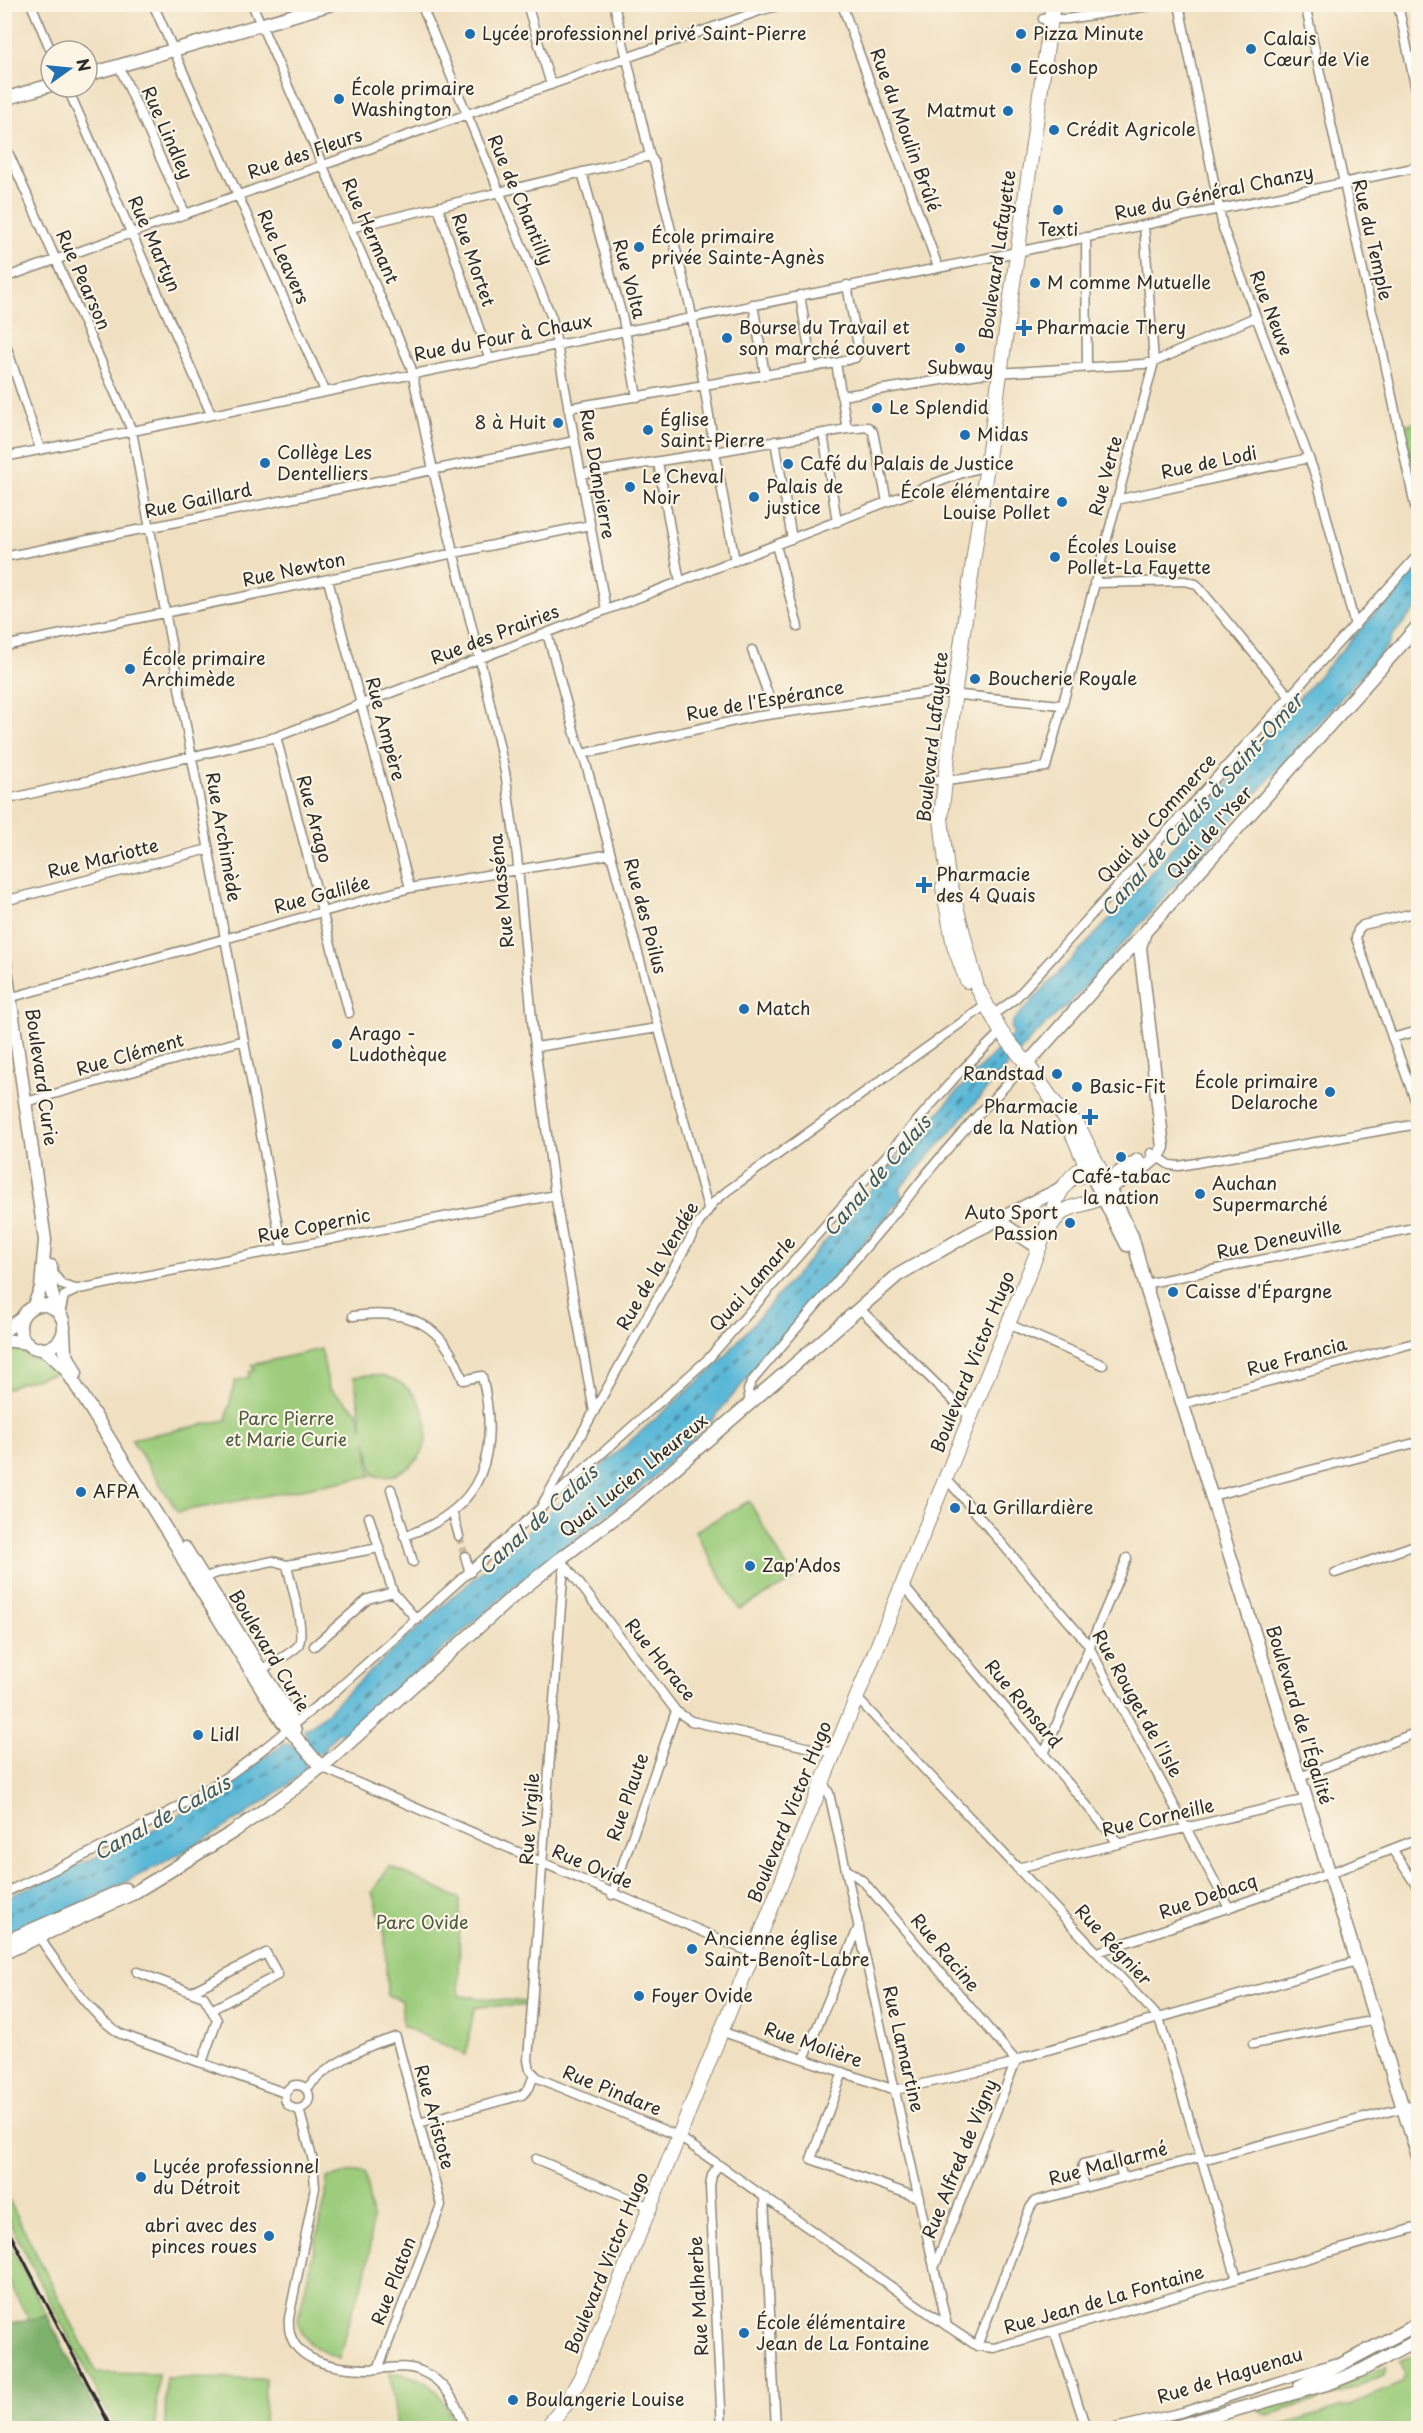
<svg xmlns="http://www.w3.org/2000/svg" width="1423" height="2433" viewBox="0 0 1423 2433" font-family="'Playpen Sans',sans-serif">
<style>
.green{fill:#9ccc7b;stroke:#647c53;stroke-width:1.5}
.forest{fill:#7db06b;stroke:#546e4b;stroke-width:1.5}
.water{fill:#59b7d7;stroke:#427181;stroke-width:1.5}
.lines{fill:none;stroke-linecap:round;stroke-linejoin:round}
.ferry{stroke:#3b5c67;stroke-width:1.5;stroke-dasharray:8 6;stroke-linecap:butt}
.street-tunnel{stroke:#c9bca3;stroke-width:8;stroke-dasharray:8 4;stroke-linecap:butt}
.street-casing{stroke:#8e8676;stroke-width:11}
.secondary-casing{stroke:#8e8676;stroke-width:15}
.primary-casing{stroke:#8e8676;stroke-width:16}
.street{stroke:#fff;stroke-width:8}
.secondary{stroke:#fff;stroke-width:12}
.primary{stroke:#fff;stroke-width:14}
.rail{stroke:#2b2b2b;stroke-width:3}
.poi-dot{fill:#1f6fb2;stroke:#fcf5e5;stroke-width:2}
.labels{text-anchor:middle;stroke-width:4.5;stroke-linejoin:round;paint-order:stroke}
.poi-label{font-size:18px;fill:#2b2b2b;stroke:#fcf5e5;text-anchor:start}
.street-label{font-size:18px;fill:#2b2b2b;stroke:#fcf5e5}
.park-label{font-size:18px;fill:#4d5b43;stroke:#fcf5e5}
.water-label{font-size:20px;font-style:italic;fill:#3b5c67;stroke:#fcf5e5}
</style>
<rect width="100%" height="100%" fill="#fcf5e5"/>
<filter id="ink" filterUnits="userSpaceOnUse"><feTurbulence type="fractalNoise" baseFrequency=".0167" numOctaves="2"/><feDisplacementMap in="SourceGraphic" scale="12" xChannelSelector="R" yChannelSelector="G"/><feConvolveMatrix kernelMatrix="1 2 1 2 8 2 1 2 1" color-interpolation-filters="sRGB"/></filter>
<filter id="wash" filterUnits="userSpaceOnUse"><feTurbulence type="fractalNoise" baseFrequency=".008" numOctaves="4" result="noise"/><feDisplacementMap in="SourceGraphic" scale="24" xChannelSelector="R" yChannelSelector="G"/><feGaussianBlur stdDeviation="1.35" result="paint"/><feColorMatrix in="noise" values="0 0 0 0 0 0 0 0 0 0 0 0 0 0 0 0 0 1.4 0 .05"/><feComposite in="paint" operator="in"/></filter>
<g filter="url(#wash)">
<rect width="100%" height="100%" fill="#f0e0c1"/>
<path class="green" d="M1418,422V461L1412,463L1404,425Z
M4,1347H17L30,1358L46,1361L56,1373L19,1383L5,1390Z
M321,1349L329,1388L357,1411L363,1428L354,1377C361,1376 370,1374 377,1375C426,1379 449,1451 400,1472C390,1477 384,1479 374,1475L366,1440L371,1476L178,1512L131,1439L226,1420L235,1381L249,1377V1372L255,1370L251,1365Z
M749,1501L794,1580L739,1609L695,1531Z
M389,1866L460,1899L459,1996L525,2002V2006H487L474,2008L466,2055L403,2026L401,2000L387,1995L385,1935L372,1892Z
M357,2171L365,2172L372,2218L370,2248L366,2274L347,2326L339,2359C318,2350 302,2344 298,2320L326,2197L327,2178Z
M5,2192L97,2373L158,2374L155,2428H116L5,2214Z
M4,2234L47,2316L29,2320L5,2274Z
M1418,2352V2416L1412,2428H1273L1349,2405L1402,2383L1405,2374L1399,2361Z
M1386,2367L1384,2375L1379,2378L1328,2397L1268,2415L1258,2410L1344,2384Z
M397,2373C434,2379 443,2396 455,2428H397L390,2374Z
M166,2378L265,2379L264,2428H165Z"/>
<path class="forest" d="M47,2316L105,2428H5V2325Z"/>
<path class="water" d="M1418,565V606L1392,636L1389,644L1081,991C1064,1010 1044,1024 1028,1042C984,1090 945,1141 900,1188L902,1198L887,1216L709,1423L648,1482L509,1591L349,1732L338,1733L325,1746L323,1757L317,1751L304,1762L306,1768L304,1772C214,1844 110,1891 5,1938L4,1899L146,1834L206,1798L284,1744H288L293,1747L306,1738L304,1728H308L323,1716L342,1697L457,1593L718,1364L953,1096L1014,1033L1011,1029L1013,1021L1110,919L1219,795L1282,717Z"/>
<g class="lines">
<path class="ferry" d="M1016,1041L1093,958L1418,592
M307,1744L649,1445L727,1372L853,1222L860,1217L874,1214L871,1204L875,1199L1008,1049
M4,1915L141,1852L219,1806L299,1751"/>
</g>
</g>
<g filter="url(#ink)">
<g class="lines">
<path class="street-tunnel" d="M459,1536L465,1556"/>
<defs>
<path id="street" d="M31,4L51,51
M153,4L325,391
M252,4L411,367L433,470L484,676L505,772L517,856L533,1031L555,1195L594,1412
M421,4L552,318L606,610
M527,4L551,85
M842,4C872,93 907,179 938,267
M1179,4L1223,228L1317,480L1355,626
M1305,4L1372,312L1380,339L1418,521
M1398,4L1418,100
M1043,19H1067L1162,4
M119,66L185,213
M67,87L211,414
M4,143L132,431L282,1249
M582,172L623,319L637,397
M438,207L489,358
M350,228L650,156
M1086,237L1087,368
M4,278L762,10L786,4
M800,295L812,367
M753,304L765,375
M4,339L40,449
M836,363L847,429L715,452L704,385Z
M836,363L855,358L859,351L847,285
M841,396L979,374L1143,364L1154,362L1255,317
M568,408L704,385L690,306L654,162L650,156L614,4
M847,429L868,427L873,432L887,502
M823,433L837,522
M775,441L792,539
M4,457L1017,252L1418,167
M658,462L680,582
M581,474L715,452L735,561
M1116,500L1309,458
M776,545L798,627
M4,557L575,441
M328,580L410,888
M1094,583L1185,581L1196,584L1290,697
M547,633L577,741L586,764L708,1208
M4,646L590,525
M752,650L775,713
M276,737L349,1013
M582,754L753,717L931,692L1061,705
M937,780H954L1046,767L1154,362L1144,225
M4,800L276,737L962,473L986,466
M4,901L209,849
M1418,912L1363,925L1358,930L1356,938L1418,1108
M5,999L410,888L611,854
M990,1017L1016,998L1418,555
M1392,1038L1418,1031
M536,1047L658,1028
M26,1102L244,1040
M1151,1153L1170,1165L1179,1166L1418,1124
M52,1271L62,1285L76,1289
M1145,1284L1418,1227
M859,1308L970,1417
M60,1314L64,1296L79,1289L555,1195
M353,1316C410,1308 444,1324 463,1380L482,1376C500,1453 485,1510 404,1536
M1008,1324L1103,1365
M750,1403L748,1390L752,1381L906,1200C943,1151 984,1107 1027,1064
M1183,1404L1418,1342
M945,1477L1087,1643L1229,1908
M391,1489L413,1562
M1212,1496L1418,1442
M542,1505L699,1223L714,1202L727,1191L986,1005
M452,1511L459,1536
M369,1517L379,1548
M465,1556L470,1573
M563,1562L676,1711L691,1721L833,1753
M564,1564L528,2060L530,2070L538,2078L678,2136L947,2326L977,2346L994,2348L1418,2227
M1335,1573L1418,1544
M200,1579L217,1573L273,1561L287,1565L379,1548L393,1592
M902,1584L1119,1844
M314,1646L368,1599L393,1592L417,1620
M258,1672C270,1664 286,1657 297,1647C308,1636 290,1581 287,1565
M856,1697L1159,2018L1237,2279
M1044,1754L1127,1558
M321,1767L752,1953
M1300,1777L1418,1732
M822,1781L829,1793L947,2326
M1392,1849L1418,1888
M1017,1868L1307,1799
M846,1869L863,1881L1016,2061L934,2268
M4,1893C79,1858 154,1825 223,1779C261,1754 294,1722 331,1695L709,1358L959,1073L1001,1032
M612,1895L676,1711
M39,1934L45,1946C67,1976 88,2014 121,2034L285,2093
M1098,1952L1330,1873L1418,1839
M137,1972L204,1997L217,2020L202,2063
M191,1992L266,1953L278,1975L211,2010
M720,2031L895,2090L1005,2066L1027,2056L1357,1961
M1253,2044L1376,2020
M804,2059L859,1926
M843,2072L811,2159L919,2198
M285 2097a12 12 0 1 1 24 0a12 12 0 1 1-24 0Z
M306,2089C328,2064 365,2046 396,2037L441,2205L378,2369
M299,2109L313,2161L315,2188L289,2318C285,2363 337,2369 371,2369C388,2369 405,2364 421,2371C445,2381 459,2405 464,2428
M419,2123L522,2095L529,2088L534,2075
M536,2159L650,2207
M1202,2160L1418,2104
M718,2165L712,2175L710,2186L722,2428
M1084,2187L1081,2175L1083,2164L1111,2158L1118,2164L1123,2177
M764,2198L776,2428
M1054,2331L1086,2428
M977,2346L1030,2208L1035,2201L1201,2157
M1115,2428L1183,2412L1334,2363"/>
<path id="secondary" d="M87,75L332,4
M4,99L51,85
M1144,935L1140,947L1163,1147C1158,1164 1124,1178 1109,1188L1132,1236L1145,1284L1418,2156
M4,955L45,1240L41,1288L33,1307
M1027,1064L1418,626
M1090,1172L1127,1245
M1100,1185L1138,1160
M997,1220L1039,1248
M51,1266V1289L56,1309
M20 1327a22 22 0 1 1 44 0a22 22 0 1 1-44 0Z
M4,1331L22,1318
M64,1332L65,1351L76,1373
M4,1340L28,1343
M40,1348L51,1355L65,1368L177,1547L187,1567L282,1721L321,1767
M185,1548L287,1711L295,1731
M4,1942L125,1889
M4,1953L132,1894L233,1832L295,1788L331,1759L510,1599L560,1559L636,1502L898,1275L971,1233L1056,1191L1074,1178L1085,1175L1105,1180
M1300,2386L1418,2324
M1171,2428L1330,2383L1362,2370L1418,2340"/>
<path id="primary" d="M943,887L954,946L967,981
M1051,1226C1068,1196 1094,1212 1109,1188L1077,1123
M546,2428L566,2404L581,2377L1039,1248C1051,1218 1056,1183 1086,1165L1066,1119L1027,1064L1001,1032L977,987L947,871L941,818L956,681L1053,4"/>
</defs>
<use href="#street" class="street-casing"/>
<use href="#secondary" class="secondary-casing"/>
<use href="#primary" class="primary-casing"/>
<use href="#street" class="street"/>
<use href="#secondary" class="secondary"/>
<use href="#primary" class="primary"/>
<path class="rail" d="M4,2222L111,2428"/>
</g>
</g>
<g class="poi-dot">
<circle cx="470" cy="34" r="6"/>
<circle cx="1021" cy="34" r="6"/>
<circle cx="1251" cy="49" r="6"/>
<circle cx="1016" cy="68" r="6"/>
<circle cx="339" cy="99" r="6"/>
<circle cx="1008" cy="111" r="6"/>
<circle cx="1054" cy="130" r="6"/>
<circle cx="1058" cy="210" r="6"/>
<circle cx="639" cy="247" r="6"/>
<circle cx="1035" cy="283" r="6"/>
<path d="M1021 319h6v6h6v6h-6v6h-6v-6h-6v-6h6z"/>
<circle cx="727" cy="338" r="6"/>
<circle cx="960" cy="348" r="6"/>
<circle cx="877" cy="408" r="6"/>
<circle cx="558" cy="423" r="6"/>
<circle cx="648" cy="430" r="6"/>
<circle cx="965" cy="435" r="6"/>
<circle cx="265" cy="463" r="6"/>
<circle cx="788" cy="464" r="6"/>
<circle cx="630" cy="487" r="6"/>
<circle cx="754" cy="497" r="6"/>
<circle cx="1062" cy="502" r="6"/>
<circle cx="1055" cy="557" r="6"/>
<circle cx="130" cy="669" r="6"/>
<circle cx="975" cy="679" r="6"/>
<path d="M921 876h6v6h6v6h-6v6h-6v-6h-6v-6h6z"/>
<circle cx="744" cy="1009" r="6"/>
<circle cx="337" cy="1044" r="6"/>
<circle cx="1057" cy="1074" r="6"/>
<circle cx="1077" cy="1087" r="6"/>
<circle cx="1330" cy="1092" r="6"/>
<path d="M1087 1108h6v6h6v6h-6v6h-6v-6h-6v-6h6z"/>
<circle cx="1121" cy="1157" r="6"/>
<circle cx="1200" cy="1194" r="6"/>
<circle cx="1070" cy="1223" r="6"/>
<circle cx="1173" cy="1292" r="6"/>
<circle cx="81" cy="1492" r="6"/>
<circle cx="955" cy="1508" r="6"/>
<circle cx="750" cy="1566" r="6"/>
<circle cx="198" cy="1735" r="6"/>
<circle cx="692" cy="1949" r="6"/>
<circle cx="639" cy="1996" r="6"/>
<circle cx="141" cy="2177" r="6"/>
<circle cx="269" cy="2236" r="6"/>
<circle cx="744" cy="2333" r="6"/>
<circle cx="513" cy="2400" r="6"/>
</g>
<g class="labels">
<g class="poi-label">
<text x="482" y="40">Lycée professionnel privé Saint-Pierre</text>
<text x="1033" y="40">Pizza Minute</text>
<text x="1263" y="45">Calais<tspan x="1263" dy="21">Cœur de Vie</tspan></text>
<text x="1028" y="74">Ecoshop</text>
<text x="351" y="95">École primaire<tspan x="351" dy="21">Washington</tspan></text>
<text x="996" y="117" text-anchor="end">Matmut</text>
<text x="1066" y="136">Crédit Agricole</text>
<text x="1058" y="236" text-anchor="middle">Texti</text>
<text x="651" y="243">École primaire<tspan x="651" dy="21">privée Sainte-Agnès</tspan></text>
<text x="1047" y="289">M comme Mutuelle</text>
<text x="739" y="334">Bourse du Travail et<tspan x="739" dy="21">son marché couvert</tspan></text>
<text x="1036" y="334">Pharmacie Thery</text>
<text x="960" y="374" text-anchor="middle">Subway</text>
<text x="889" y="414">Le Splendid</text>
<text x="660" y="426">Église<tspan x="660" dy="21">Saint-Pierre</tspan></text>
<text x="546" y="429" text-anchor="end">8 à Huit</text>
<text x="977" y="441">Midas</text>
<text x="277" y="459">Collège Les<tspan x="277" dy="21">Dentelliers</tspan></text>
<text x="800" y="470">Café du Palais de Justice</text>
<text x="642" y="483">Le Cheval<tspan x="642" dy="21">Noir</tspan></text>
<text x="766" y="493">Palais de<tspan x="766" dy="21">justice</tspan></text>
<text x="1050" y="498" text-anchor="end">École élémentaire<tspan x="1050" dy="21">Louise Pollet</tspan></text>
<text x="1067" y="553">Écoles Louise<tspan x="1067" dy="21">Pollet-La Fayette</tspan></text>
<text x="142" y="665">École primaire<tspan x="142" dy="21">Archimède</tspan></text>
<text x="987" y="685">Boucherie Royale</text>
<text x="936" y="881">Pharmacie<tspan x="936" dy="21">des 4 Quais</tspan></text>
<text x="756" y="1015">Match</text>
<text x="349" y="1040">Arago -<tspan x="349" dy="21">Ludothèque</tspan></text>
<text x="1045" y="1080" text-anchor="end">Randstad</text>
<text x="1318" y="1088" text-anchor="end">École primaire<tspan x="1318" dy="21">Delaroche</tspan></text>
<text x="1089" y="1093">Basic-Fit</text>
<text x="1078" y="1113" text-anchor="end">Pharmacie<tspan x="1078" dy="21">de la Nation</tspan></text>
<text x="1121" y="1183" text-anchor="middle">Café-tabac<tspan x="1121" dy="21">la nation</tspan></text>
<text x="1212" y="1190">Auchan<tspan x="1212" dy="21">Supermarché</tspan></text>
<text x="1058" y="1219" text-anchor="end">Auto Sport<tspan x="1058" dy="21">Passion</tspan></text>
<text x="1185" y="1298">Caisse d'Épargne</text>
<text x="93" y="1498">AFPA</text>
<text x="967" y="1514">La Grillardière</text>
<text x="762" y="1572">Zap'Ados</text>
<text x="210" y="1741">Lidl</text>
<text x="704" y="1945">Ancienne église<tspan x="704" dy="21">Saint-Benoît-Labre</tspan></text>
<text x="651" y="2002">Foyer Ovide</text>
<text x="153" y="2173">Lycée professionnel<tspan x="153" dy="21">du Détroit</tspan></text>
<text x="257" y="2232" text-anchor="end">abri avec des<tspan x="257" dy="21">pinces roues</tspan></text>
<text x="756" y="2329">École élémentaire<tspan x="756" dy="21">Jean de La Fontaine</tspan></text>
<text x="525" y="2406">Boulangerie Louise</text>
</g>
<g class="street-label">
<text transform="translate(905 130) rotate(70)" y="6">Rue du Moulin Brûlé</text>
<text transform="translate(167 133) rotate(66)" y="6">Rue Lindley</text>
<text transform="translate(305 154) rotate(-19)" y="6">Rue des Fleurs</text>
<text transform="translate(1214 193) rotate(-12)" y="6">Rue du Général Chanzy</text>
<text transform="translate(520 200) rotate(67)" y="6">Rue de Chantilly</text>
<text transform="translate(370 231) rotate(66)" y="6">Rue Hermant</text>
<text transform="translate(1372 240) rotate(77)" y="6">Rue du Temple</text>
<text transform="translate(154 244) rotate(66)" y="6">Rue Martyn</text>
<text transform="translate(998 255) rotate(-82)" y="6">Boulevard Lafayette</text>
<text transform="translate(283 257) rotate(66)" y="6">Rue Leavers</text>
<text transform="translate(473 260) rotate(71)" y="6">Rue Mortet</text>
<text transform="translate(629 279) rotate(75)" y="6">Rue Volta</text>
<text transform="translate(83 280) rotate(66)" y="6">Rue Pearson</text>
<text transform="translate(1271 313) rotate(69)" y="6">Rue Neuve</text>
<text transform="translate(503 338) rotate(-11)" y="6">Rue du Four à Chaux</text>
<text transform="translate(1209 463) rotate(-12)" y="6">Rue de Lodi</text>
<text transform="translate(597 474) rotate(80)" y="6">Rue Dampierre</text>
<text transform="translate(1106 476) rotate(-75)" y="6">Rue Verte</text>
<text transform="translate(198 501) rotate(-12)" y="6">Rue Gaillard</text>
<text transform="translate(294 570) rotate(-12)" y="6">Rue Newton</text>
<text transform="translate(495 635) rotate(-21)" y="6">Rue des Prairies</text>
<text transform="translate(765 701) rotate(-10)" y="6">Rue de l'Espérance</text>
<text transform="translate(385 729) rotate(75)" y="6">Rue Ampère</text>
<text transform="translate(933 737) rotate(-84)" y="6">Boulevard Lafayette</text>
<text transform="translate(314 819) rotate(75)" y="6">Rue Arago</text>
<text transform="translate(1157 819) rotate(-48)" y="6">Quai du Commerce</text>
<text transform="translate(1210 833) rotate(-48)" y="6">Quai de l'Yser</text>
<text transform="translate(223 837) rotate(80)" y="6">Rue Archimède</text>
<text transform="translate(103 859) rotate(-14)" y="6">Rue Mariotte</text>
<text transform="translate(502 891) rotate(-96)" y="6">Rue Masséna</text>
<text transform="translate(322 895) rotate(-15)" y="6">Rue Galilée</text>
<text transform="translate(645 916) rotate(75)" y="6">Rue des Poilus</text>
<text transform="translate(130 1055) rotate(-16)" y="6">Rue Clément</text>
<text transform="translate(41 1077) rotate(82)" y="6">Boulevard Curie</text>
<text transform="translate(314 1226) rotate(-11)" y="6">Rue Copernic</text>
<text transform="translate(1279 1240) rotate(-12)" y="6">Rue Deneuville</text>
<text transform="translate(658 1266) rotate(-60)" y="6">Rue de la Vendée</text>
<text transform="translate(753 1284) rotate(-49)" y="6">Quai Lamarle</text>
<text transform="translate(1297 1357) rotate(-15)" y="6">Rue Francia</text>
<text transform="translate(973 1362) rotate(-68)" y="6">Boulevard Victor Hugo</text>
<text transform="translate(634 1476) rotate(-39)" y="6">Quai Lucien Lheureux</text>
<text transform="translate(269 1651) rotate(59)" y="6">Boulevard Curie</text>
<text transform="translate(660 1660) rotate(51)" y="6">Rue Horace</text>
<text transform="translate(1023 1704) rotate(50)" y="6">Rue Ronsard</text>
<text transform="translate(1137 1704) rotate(61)" y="6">Rue Rouget de l'Isle</text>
<text transform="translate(1299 1715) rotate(73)" y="6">Boulevard de l'Égalité</text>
<text transform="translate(628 1797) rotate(-71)" y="6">Rue Plaute</text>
<text transform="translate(790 1812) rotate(-68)" y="6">Boulevard Victor Hugo</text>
<text transform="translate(1158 1818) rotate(-13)" y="6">Rue Corneille</text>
<text transform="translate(530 1819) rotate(-86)" y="6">Rue Virgile</text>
<text transform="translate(592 1867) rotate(23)" y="6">Rue Ovide</text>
<text transform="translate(1208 1897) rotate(-19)" y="6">Rue Debacq</text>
<text transform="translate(1113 1945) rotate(47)" y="6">Rue Régnier</text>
<text transform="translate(945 1953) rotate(50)" y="6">Rue Racine</text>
<text transform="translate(813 2045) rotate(19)" y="6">Rue Molière</text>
<text transform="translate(903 2049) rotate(77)" y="6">Rue Lamartine</text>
<text transform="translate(612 2091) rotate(22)" y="6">Rue Pindare</text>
<text transform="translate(434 2117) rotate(75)" y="6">Rue Aristote</text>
<text transform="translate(960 2159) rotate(-68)" y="6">Rue Alfred de Vigny</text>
<text transform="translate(1108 2164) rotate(-15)" y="6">Rue Mallarmé</text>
<text transform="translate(607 2263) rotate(-68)" y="6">Boulevard Victor Hugo</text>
<text transform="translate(394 2281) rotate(-69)" y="6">Rue Platon</text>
<text transform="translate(699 2296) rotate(-93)" y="6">Rue Malherbe</text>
<text transform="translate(1104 2300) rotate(-16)" y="6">Rue Jean de La Fontaine</text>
<text transform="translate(1230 2376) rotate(-17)" y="6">Rue de Haguenau</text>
</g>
<g class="park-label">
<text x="286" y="1425">Parc Pierre<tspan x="286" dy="21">et Marie Curie</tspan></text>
<text x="422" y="1929">Parc Ovide</text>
</g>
<g class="water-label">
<text transform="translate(1202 805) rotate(-48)" y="7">Canal de Calais à Saint-Omer</text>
<text transform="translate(877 1176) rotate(-49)" y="7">Canal de Calais</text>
<text transform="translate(538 1520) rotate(-42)" y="7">Canal de Calais</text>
<text transform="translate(162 1818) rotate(-29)" y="7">Canal de Calais</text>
</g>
</g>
<rect width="1423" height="2433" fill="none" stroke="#fcf5e5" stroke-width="24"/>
<g transform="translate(69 69) rotate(75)"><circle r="28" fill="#fcf5e5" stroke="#a8a49b" stroke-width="1.5"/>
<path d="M0-4.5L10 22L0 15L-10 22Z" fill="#1f6fb2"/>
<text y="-9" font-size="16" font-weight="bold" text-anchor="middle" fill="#2b2b2b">N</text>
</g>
</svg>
